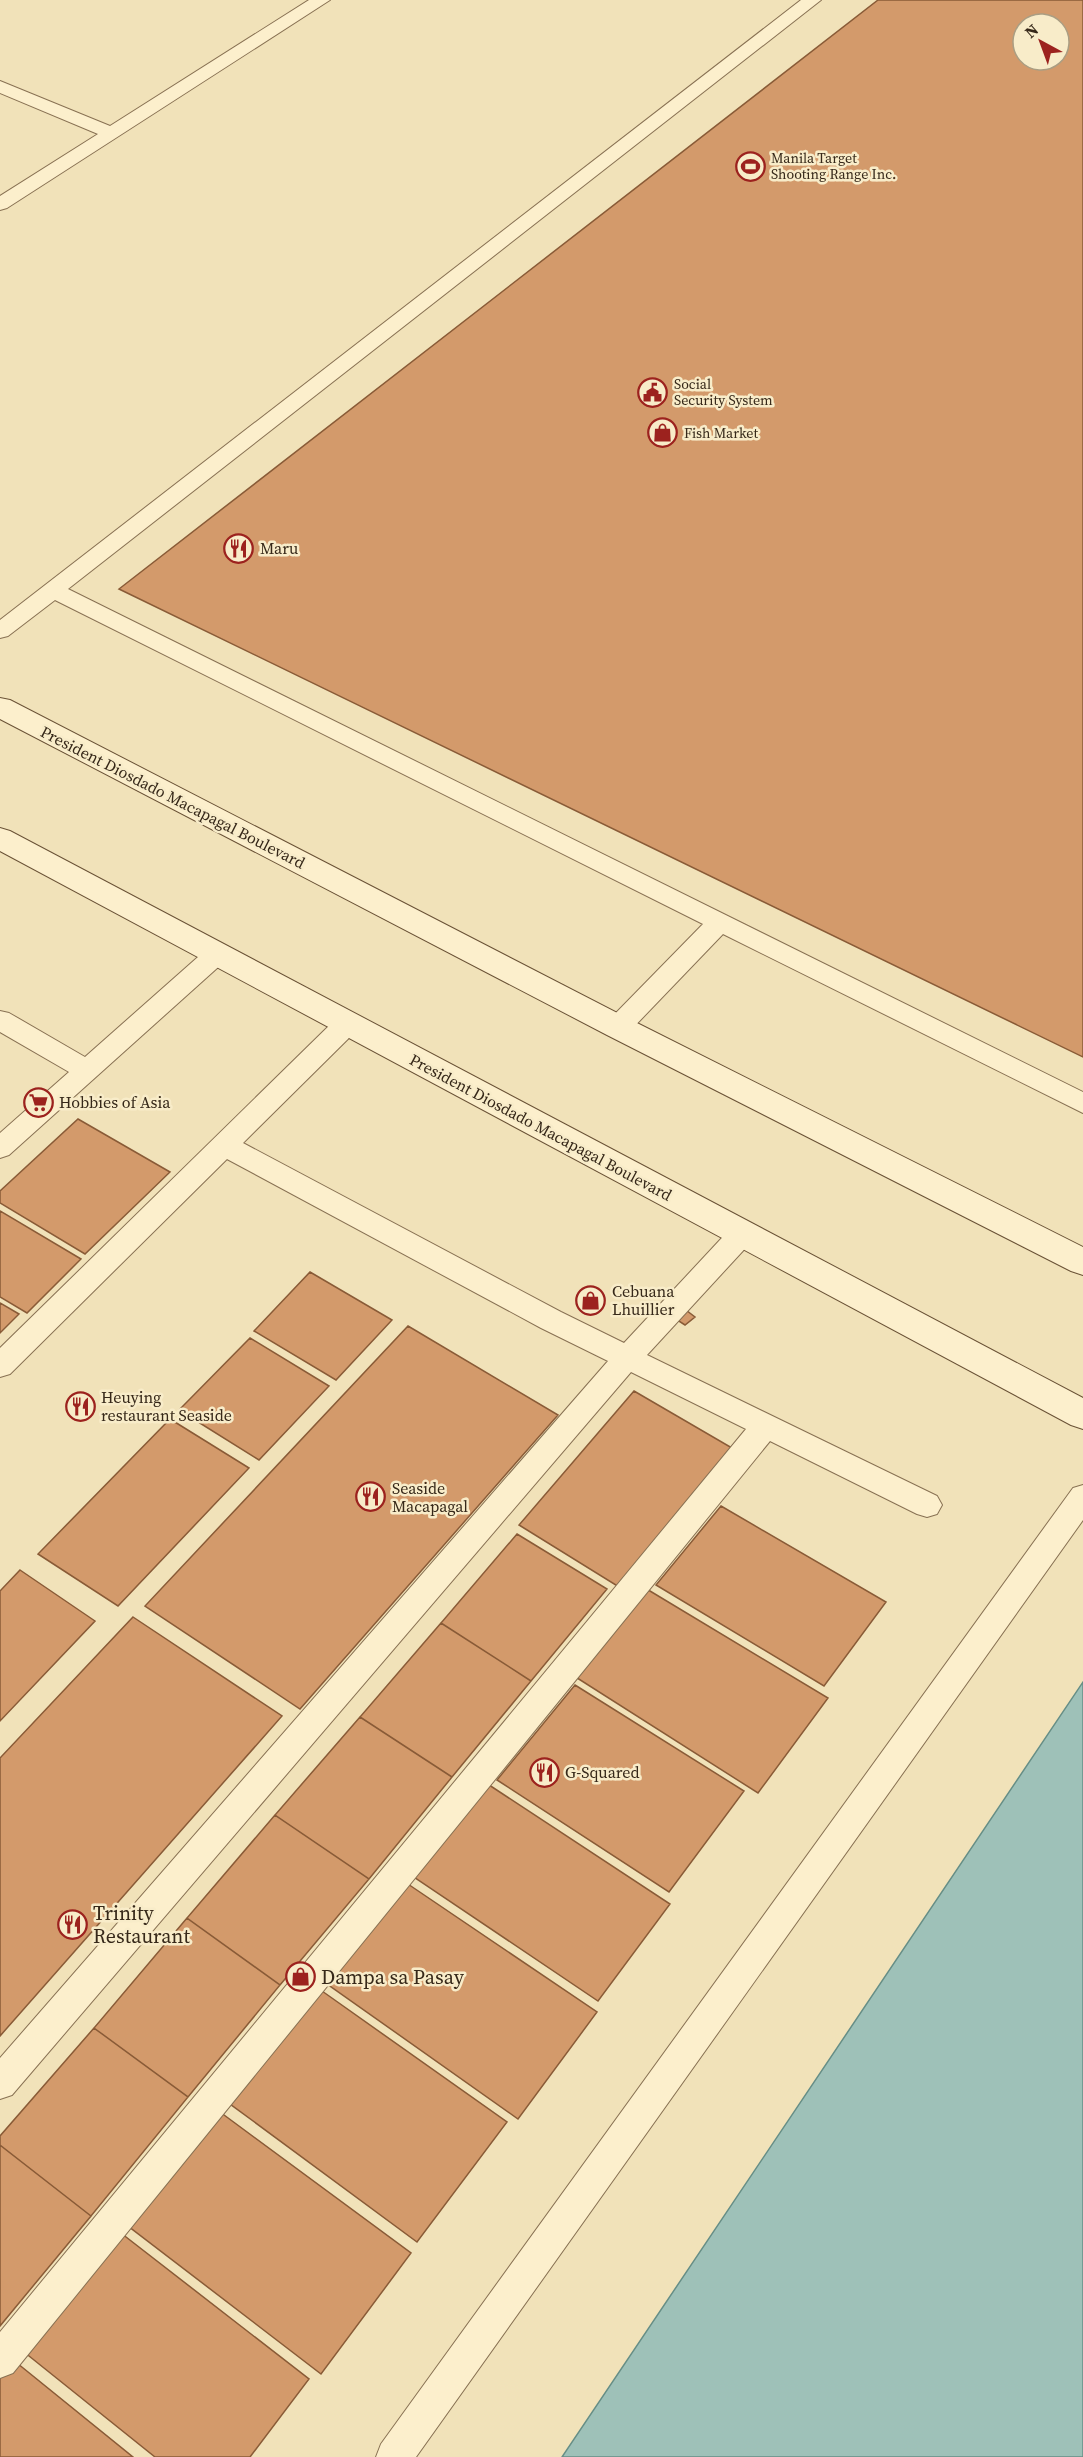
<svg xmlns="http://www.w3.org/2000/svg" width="1083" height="2457" viewBox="0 0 1083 2457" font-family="'Source Serif 4',serif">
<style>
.water{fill:#9ec1b8;stroke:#668e86;stroke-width:1.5}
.building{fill:#d39a6b;stroke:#895b37;stroke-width:1.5;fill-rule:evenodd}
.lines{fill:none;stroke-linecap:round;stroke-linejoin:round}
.service-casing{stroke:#887153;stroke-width:2}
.secondary-casing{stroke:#6a5236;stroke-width:2}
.service{fill:#fcefcc;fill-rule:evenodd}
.secondary{fill:#fcefcc;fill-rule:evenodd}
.labels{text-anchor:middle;stroke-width:5;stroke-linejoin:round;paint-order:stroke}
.far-poi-label{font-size:14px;fill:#362819;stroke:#f8ecc9;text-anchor:start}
.poi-label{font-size:16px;fill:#362819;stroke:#f8ecc9;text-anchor:start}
.street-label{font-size:16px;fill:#362819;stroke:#f8ecc9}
.near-poi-label{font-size:20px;fill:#362819;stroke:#f8ecc9;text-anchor:start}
</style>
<rect width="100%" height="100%" fill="#f1e2b9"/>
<path class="water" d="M1083,1682V2457H562Z"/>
<path class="building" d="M878,0H1083V1057L119,589ZM1023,24H1059V60H1023Z
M78,1119L170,1172L85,1254L0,1203V1191Z
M0,1211L81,1259L27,1313L0,1297Z
M310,1272L392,1320L336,1380L254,1331Z
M0,1303L19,1314L0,1333Z
M682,1307L695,1317L685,1325L671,1316Z
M408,1326L558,1415L300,1709L145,1606Z
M250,1338L329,1386L259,1460L179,1410Z
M634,1391L732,1448L619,1587L519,1525Z
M170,1419L249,1468L118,1606L38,1554Z
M721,1506L886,1602L824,1686L656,1585Z
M517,1534L607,1589L531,1681L441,1623Z
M20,1570L95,1621L0,1721V1591Z
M645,1588L828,1698L758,1793L574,1676Z
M133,1617L282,1716L0,2036V1758Z
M441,1623L531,1681L452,1777L360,1717Z
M575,1685L744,1791L669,1892L497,1780Z
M360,1717L452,1777L369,1879L275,1815Z
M480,1779L670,1904L598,2001L405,1871Z
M275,1815L369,1879L280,1985L187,1918Z
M402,1880L597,2012L518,2119L320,1979Z
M187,1918L280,1985L188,2097L94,2028Z
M322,1991L507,2122L417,2242L230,2104Z
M94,2028L188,2097L91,2216L0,2145V2136Z
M220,2112L411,2253L321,2374L128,2226Z
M0,2145L91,2216L0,2326Z
M117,2230L309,2379L250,2457H155L19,2348Z
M12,2359L133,2457H0V2373Z"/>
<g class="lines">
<defs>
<path id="service" d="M309,0H330L7,208L0,210V196L98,134L0,93V81L110,126Z
M801,0H821L68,589L1083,1092V1113L723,934L627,1034L618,1036L609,1034L605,1027L609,1020L703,924L55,600L8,636L0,638V620Z
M216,946L225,949L228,955L225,961L9,1155L0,1158V1133L69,1072L0,1032V1011L9,1013L85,1057L207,949Z
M347,1015L356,1017L360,1024L356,1031L243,1143L561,1312L624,1343L732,1227L742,1223L752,1227L756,1234L752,1241L647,1355L937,1496L942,1505L937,1514L927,1517L917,1514L770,1441L13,2373L0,2378V2332L746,1429L631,1372L12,2095L0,2099V2058L608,1361L541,1328L227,1159L10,1374L0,1377V1348L338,1017Z
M1083,1485V1520L416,2457H376L381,2444L1073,1488Z"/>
<path id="secondary" d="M0,698L10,700L629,1019L1083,1247V1275L1071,1271L607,1035L0,719Z
M0,828L10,831L1083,1398V1429L1071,1425L0,851Z"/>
</defs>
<use href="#service" class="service-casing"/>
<use href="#secondary" class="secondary-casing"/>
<use href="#service" class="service"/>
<use href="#secondary" class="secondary"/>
</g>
<defs>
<symbol id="stadium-ring" viewBox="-11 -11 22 22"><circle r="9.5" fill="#f8ecc9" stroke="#9c221e" stroke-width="1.5"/><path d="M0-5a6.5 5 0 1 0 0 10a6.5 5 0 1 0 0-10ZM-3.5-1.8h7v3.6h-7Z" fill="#9c221e"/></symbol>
<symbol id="civic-ring" viewBox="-11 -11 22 22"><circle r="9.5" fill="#f8ecc9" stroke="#9c221e" stroke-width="1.5"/><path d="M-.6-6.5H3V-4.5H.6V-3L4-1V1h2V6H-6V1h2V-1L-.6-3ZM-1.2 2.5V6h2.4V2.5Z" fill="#9c221e"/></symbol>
<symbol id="shop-ring" viewBox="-11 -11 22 22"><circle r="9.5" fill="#f8ecc9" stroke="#9c221e" stroke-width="1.5"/><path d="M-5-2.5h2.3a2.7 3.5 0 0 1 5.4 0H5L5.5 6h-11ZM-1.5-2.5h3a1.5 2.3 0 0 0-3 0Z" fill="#9c221e"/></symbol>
<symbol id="restaurant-ring" viewBox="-11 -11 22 22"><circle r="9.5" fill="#f8ecc9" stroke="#9c221e" stroke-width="1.5"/><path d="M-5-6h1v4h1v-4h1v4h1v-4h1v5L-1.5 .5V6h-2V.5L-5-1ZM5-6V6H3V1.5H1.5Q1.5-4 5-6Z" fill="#9c221e"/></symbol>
<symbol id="supermarket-ring" viewBox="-11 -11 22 22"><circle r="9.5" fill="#f8ecc9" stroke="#9c221e" stroke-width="1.5"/><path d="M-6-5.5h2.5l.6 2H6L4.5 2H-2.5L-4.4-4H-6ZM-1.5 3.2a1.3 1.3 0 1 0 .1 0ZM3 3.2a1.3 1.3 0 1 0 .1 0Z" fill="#9c221e"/></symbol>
</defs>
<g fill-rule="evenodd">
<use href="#stadium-ring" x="734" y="150" width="33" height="33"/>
<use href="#civic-ring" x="636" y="376" width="33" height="33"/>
<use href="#shop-ring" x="646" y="416" width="33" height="33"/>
<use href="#restaurant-ring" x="222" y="532" width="33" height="33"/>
<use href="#supermarket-ring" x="22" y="1086" width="33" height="33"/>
<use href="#shop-ring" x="574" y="1284" width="33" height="33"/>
<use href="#restaurant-ring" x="64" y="1390" width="33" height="33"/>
<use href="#restaurant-ring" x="354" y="1480" width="33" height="33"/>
<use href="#restaurant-ring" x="528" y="1756" width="33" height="33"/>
<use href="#restaurant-ring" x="56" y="1908" width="33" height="33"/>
<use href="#shop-ring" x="284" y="1960" width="33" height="33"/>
</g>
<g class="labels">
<g class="far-poi-label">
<text x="771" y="163">Manila Target<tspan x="771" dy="16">Shooting Range Inc.</tspan></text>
<text x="674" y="389">Social<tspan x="674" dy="16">Security System</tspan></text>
<text x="684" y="438">Fish Market</text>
</g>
<g class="poi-label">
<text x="260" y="554">Maru</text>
<text x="59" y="1108">Hobbies of Asia</text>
<text x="612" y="1297">Cebuana<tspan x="612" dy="18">Lhuillier</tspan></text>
<text x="101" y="1403">Heuying<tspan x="101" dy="18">restaurant Seaside</tspan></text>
<text x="392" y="1494">Seaside<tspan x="392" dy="18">Macapagal</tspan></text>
<text x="565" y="1778">G-Squared</text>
</g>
<g class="street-label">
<text transform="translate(173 797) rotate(27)" y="6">President Diosdado Macapagal Boulevard</text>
<text transform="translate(541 1127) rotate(28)" y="6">President Diosdado Macapagal Boulevard</text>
</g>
<g class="near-poi-label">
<text x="93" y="1920">Trinity<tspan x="93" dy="23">Restaurant</tspan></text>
<text x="321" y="1984">Dampa sa Pasay</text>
</g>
</g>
<g transform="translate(1041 42) rotate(319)"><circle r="28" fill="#f8ecc9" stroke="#aa9e83" stroke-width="1.5"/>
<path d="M0-4.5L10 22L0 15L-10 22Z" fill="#9c221e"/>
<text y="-9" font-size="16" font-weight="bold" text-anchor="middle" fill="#362819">N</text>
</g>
</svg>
